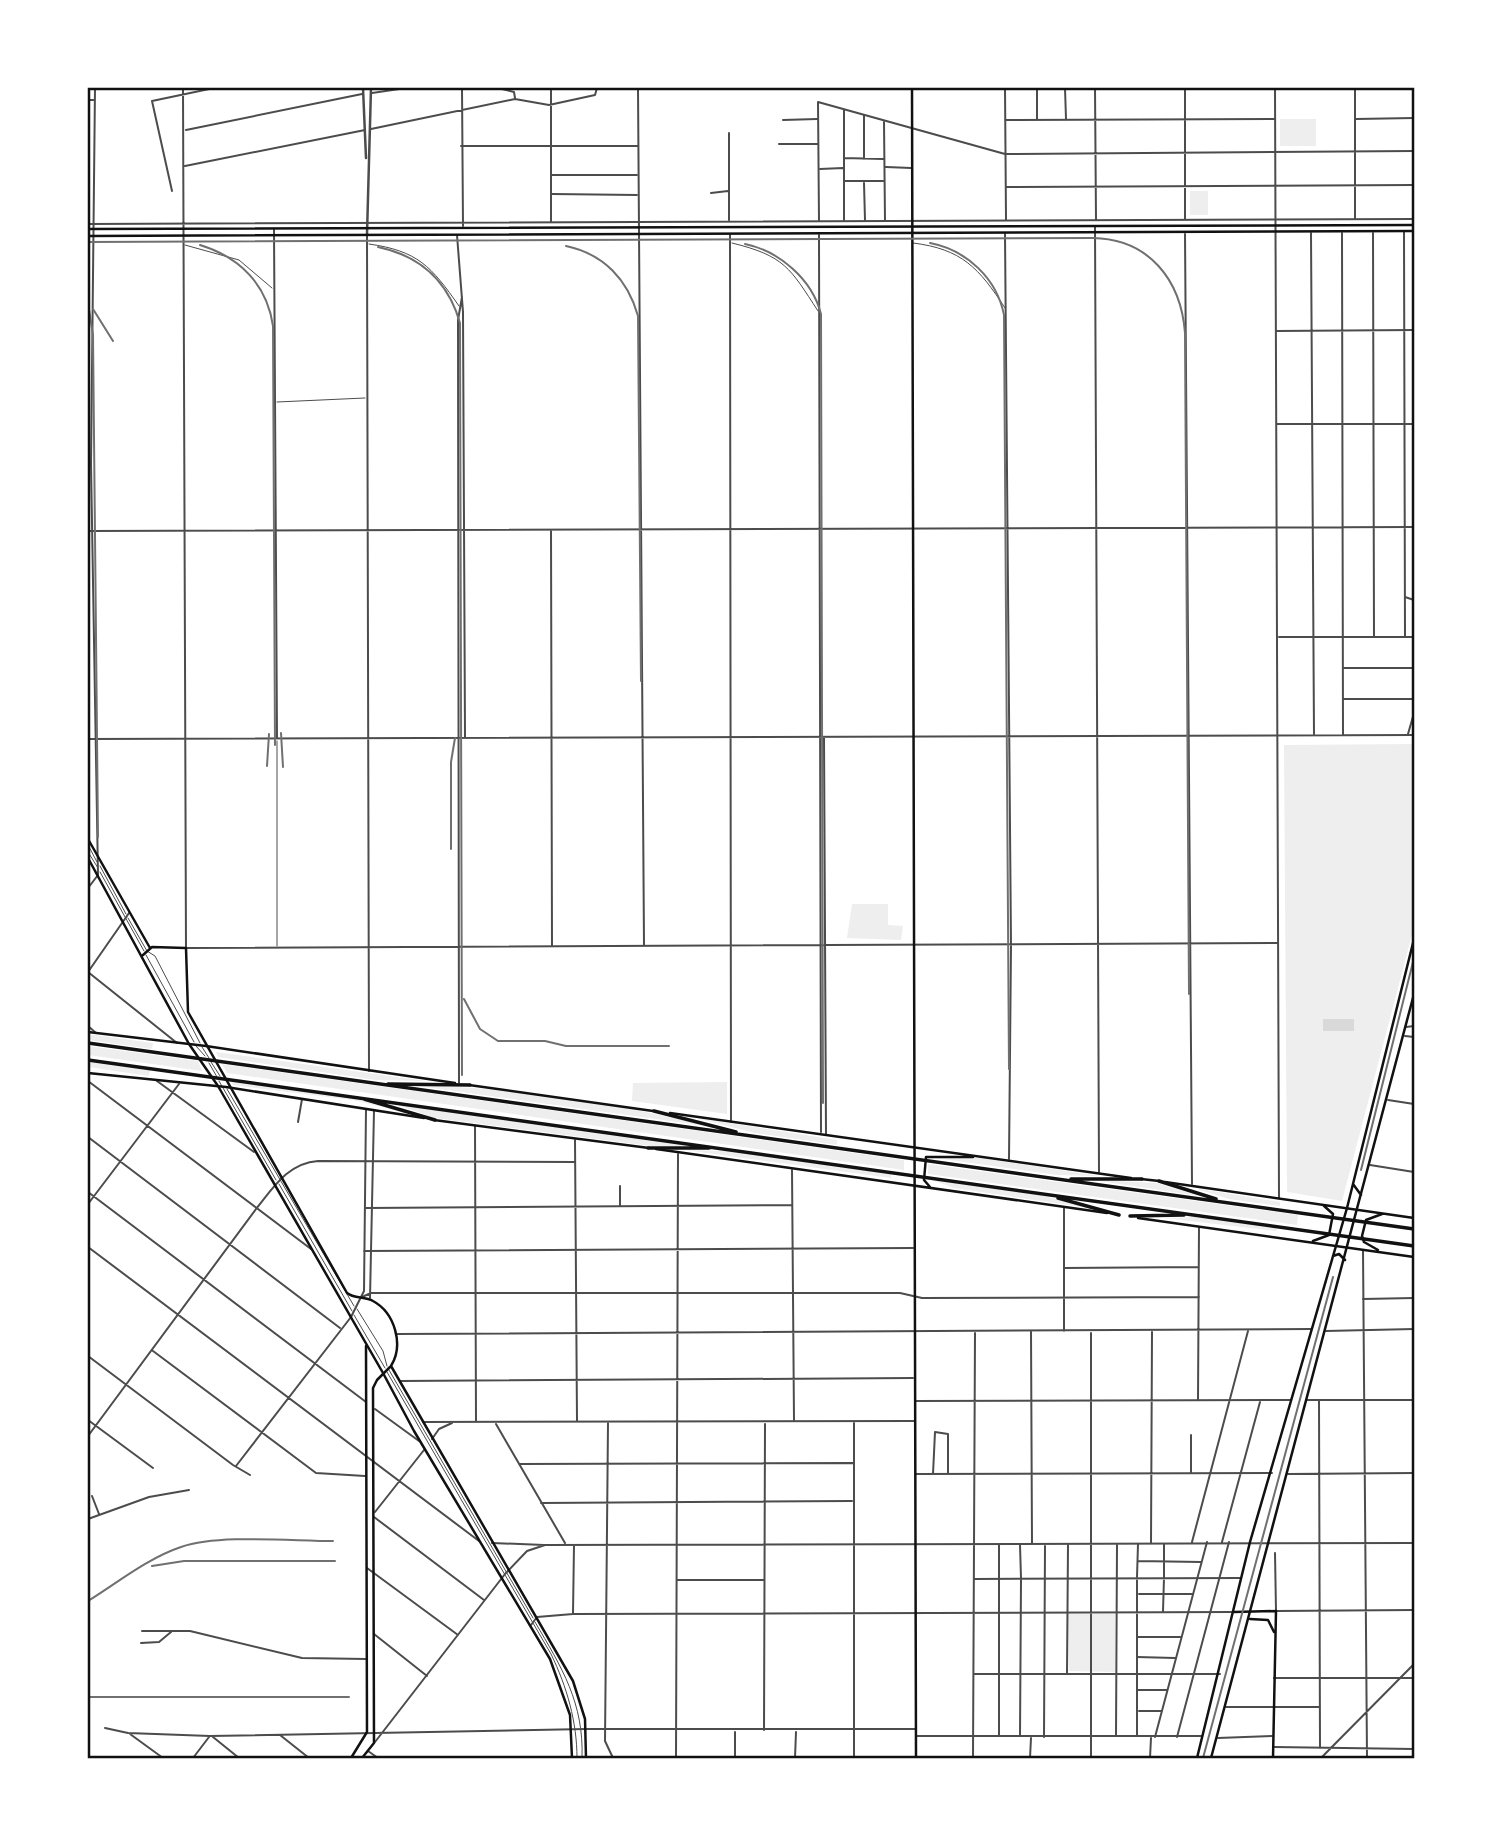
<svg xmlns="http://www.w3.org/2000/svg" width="1502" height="1846" viewBox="0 0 1502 1846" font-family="Manrope,sans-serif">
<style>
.green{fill:#eee}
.water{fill:#d9d9d9}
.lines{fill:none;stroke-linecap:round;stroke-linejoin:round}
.service{stroke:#4c4c4c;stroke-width:1}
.pedestrian{stroke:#4c4c4c;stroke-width:2}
.minor{stroke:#4c4c4c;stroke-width:2}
.tertiary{stroke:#4c4c4c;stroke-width:2.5}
.secondary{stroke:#111;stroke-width:2.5}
.primary{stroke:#111;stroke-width:2.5}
.motorway{stroke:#111;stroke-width:3.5}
.tram{stroke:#707070;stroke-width:2}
.rail{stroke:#707070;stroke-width:2}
.neatline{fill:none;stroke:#111;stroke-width:2.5}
</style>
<rect width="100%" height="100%" fill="#fff"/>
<path class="green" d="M1280,119H1316V146H1280Z
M1190,191H1208V215H1190Z
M1414,744V927L1342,1201L1287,1192L1284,745Z
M852,904H888V925L903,926L901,940L847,938Z
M88,1034L153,1043L152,1049L88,1040Z
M88,1046L198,1061L202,1071L88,1055Z
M216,1052L426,1081L376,1080L218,1057Z
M88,1062L150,1070L149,1076L88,1067Z
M222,1064L904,1160V1170L227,1073Z
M231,1081L353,1098L391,1109L353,1100L233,1085Z
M727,1082V1114L632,1101L633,1083Z
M411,1085C507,1087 613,1102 706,1126Z
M389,1102L696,1146H650L435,1118Z
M696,1118L837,1140V1145L755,1133Z
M685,1150L728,1151L891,1174V1178Z
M935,1158H981L1099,1176L1057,1175Z
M928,1164L1298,1215L1297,1225L928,1174Z
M932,1180L1041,1195L1089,1208L954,1188Z
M1093,1180L1157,1183L1199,1196Z
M1194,1188L1280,1202V1206L1229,1199Z
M1195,1217L1277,1228L1276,1231L1163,1218Z
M1068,1614H1115V1672L1069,1671Z"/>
<path class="water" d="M1323,1019H1354V1031H1323Z"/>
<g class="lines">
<path class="service" d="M732,243C785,256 790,268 818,311
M913,243C962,249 979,268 1005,308
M369,244C418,251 431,266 459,306
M185,245L239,260L272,288
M277,402L365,398
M88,845L97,862
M88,852L98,868
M100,866L126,914
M100,872L144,951
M128,918L147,951L155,956L200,1043
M277,946V741
M146,955L194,1042
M196,1046L205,1056
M202,1047L209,1058
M211,1062L220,1076
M209,1063L217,1077
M219,1081L276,1180
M227,1089L354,1306
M279,1184L352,1311
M357,1309L383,1351L387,1366
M354,1315L385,1368
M389,1370L533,1618
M387,1372L551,1654C567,1687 577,1722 577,1758
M535,1622C562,1668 584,1703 582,1758"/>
<path class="pedestrian" d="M844,110V220
M884,122L885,221
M844,158L883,159
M864,159V115
M886,167L911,168
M820,169L843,168
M552,175H637
M844,181H883
M864,183L865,220
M552,194L637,195
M1363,1299L1414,1298
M999,1545V1735
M1138,1561L1201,1562
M1137,1577L1138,1544
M1164,1577V1544
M1139,1594H1193
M1138,1637H1181
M1137,1657L1175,1658
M1067,1673L1068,1545
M1137,1690H1167
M1139,1711H1161
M1020,1735L1021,1580
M1116,1736L1117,1545
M1137,1736V1675
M1044,1737L1045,1546
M1155,1737L1207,1542
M1177,1737L1229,1542"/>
<path class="minor" d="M183,88L186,948L1278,943
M462,88L463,226
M498,88L514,92L515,98
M638,88L644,945
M1005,88L1006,219
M1037,88V119
M1065,88L1066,119
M1095,88L1096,220
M1185,88V219
M1275,88L1279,1198
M1355,88V218
M372,93L406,88
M88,100H94
M1356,119L1414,118
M783,120L817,119
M1005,120L1274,119
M371,129L515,99L549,105L595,95L597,88
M186,130L362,94
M779,144H818
M461,146H637
M185,166L365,130
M1006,187L1414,185
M172,191L152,101L214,88
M711,193L728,191
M729,220V133
M551,221V88
M819,221L818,102L1005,154L1414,151
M88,224L1414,219
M1095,226L1099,1172
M274,229L277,737
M1404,232L1405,637
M1311,233L1314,734
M1342,233L1343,735
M1373,233L1374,637
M1005,234L1011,946L1009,1159
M1185,234L1192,1184
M457,235L463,312L465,737
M730,235L731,1122
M819,235L821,1132
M367,236L369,1071
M1276,331L1414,330
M1277,424H1414
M551,530L552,945
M88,531L1414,527
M1405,597L1414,600
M1279,637H1414
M1344,668H1414
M1343,699H1414
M1408,734L1414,713
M824,737L826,1134
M88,739L1414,735
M88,888L98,875L91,464L95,88
M88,972L177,1043
M88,972L129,913
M88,1026L96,1033
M1406,1027L1414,1026
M1405,1036L1414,1037
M88,1081L311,1249
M157,1081L254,1152
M459,1083L458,320L462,297
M1388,1100L1414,1104
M298,1122L302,1099
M475,1126L476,1422
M88,1137L340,1328
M575,1140L577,1421
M1370,1165L1414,1172
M792,1170L794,1420
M1413,1170L1414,1157
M88,1192L366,1402
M88,1204L179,1084
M620,1206V1186
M366,1208L792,1205
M1064,1208V1331
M88,1247L479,1541
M1363,1250L1367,1758
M364,1251L913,1248
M1064,1268L1198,1267
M362,1297L371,1293H900L922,1298L1199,1297
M370,1298L374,1111
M1031,1331L1032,1543
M1326,1331L1414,1329
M396,1334L1311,1329
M153,1351L316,1473L365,1476
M88,1356L233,1465L250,1475
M401,1381L913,1378
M1198,1400L1199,1227
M1307,1400H1414
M1319,1400L1320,1748
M915,1401L1291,1400
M375,1409L419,1441
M88,1420L153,1468
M423,1422L914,1421
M608,1423L605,1741L613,1758
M496,1424L565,1543
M1191,1435V1473
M88,1436L256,1209C273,1188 288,1163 318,1161L575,1162
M432,1439L439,1429L452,1423
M519,1464L853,1463
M236,1466L351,1317L364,1291L366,1109
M916,1474L1272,1473
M933,1474L935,1432L948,1434V1473
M1288,1474L1414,1473
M92,1496L99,1514
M541,1503L852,1501
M375,1512L424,1450
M374,1517L484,1600
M88,1519L149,1497L189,1490
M1192,1542L1248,1331
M1222,1542L1260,1402
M492,1543L544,1545
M1151,1543L1152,1332
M1020,1545L1021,1578
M1275,1553L1276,1611L1414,1610
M367,1568L458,1635
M974,1579L1241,1578
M678,1580H763
M1163,1611L1164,1578
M573,1613L574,1545
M531,1625L537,1617L573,1614L1233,1612
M142,1631H190L302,1658L366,1659
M374,1634L427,1676
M141,1643L159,1642L171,1632
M1137,1673V1580
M974,1674H1220
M1274,1678H1414
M1226,1707H1319
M105,1728L128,1733L210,1736L586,1729H915
M764,1730L765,1424
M735,1732V1758
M130,1734L163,1758
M280,1735L309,1758
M917,1736H1202
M213,1737L239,1758
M1218,1738L1272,1736
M375,1742L505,1574L527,1551L545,1545L1414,1543
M1274,1747L1414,1749
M368,1751L378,1758
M193,1758L209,1737
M676,1758L678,1154
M795,1758L796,1732
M854,1758V1423
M973,1758L975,1333
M1030,1758L1031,1738
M1091,1758V1333
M1150,1758L1151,1738
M1321,1758L1414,1664"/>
<path class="tertiary" d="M363,88L366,158
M367,234L371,88"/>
<path class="secondary" d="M88,229L1414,225
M88,236L1414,231
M88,1032L206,1046L455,1083
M88,1073L226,1087L424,1118
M469,1085L653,1111
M670,1113L1131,1178
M434,1120L649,1148
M656,1149L1107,1213
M1141,1179L1159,1181
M1165,1182L1414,1218
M930,1187L924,1180L926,1157H973
M1138,1218L1414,1257
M1313,1241L1329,1235L1333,1214L1323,1205
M1378,1250L1364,1242L1362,1236L1366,1220L1382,1214
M1234,1612L1276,1611L1273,1758
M1250,1619L1268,1620L1274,1632
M351,1758L367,1732L366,1346
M362,1758L374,1743L373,1388L377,1380L390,1367"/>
<path class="primary" d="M912,88L916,1758
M88,839L150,948
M88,858L189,1044L218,1086L383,1373L414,1431L550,1659L570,1715L572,1758
M143,955L152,947L186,948L188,1012L347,1293C354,1299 365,1296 373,1301C395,1313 404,1345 391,1366L573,1681L585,1719L586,1758
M1353,1184L1361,1195
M1333,1256L1339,1254L1345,1260
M1197,1758L1250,1542L1347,1208L1414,939
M1211,1758L1414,994"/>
<path class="motorway" d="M88,1043L1414,1229
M88,1060L1414,1246
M388,1084L470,1085
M364,1099L435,1120
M654,1111L736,1132
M648,1148H709
M1071,1179H1142
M1159,1181L1216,1199
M1058,1198L1119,1215
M1130,1216L1184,1215"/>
<path class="tram" d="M1361,1170L1414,958
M1203,1758L1333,1277"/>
<path class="rail" d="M88,242L1093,238C1149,239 1181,280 1185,333L1189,994
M930,243C967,250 997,279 1004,315L1009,1069
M745,244C779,251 812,279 821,314L823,1103
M200,245C240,257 267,285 273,326L275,745
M566,246C604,254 628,280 638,316L641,681
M378,247C421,256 448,281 460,323L462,1075
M88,303L93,335L98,837
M93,309L113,341
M281,733L283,767
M267,766L269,734
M451,849V762L455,738
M464,999L480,1029L498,1041H545L566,1046H669
M152,1566L184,1561H335
M88,1601C117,1583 148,1558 181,1547C219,1534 291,1541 333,1541
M88,1697H349"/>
</g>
<rect width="1502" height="1846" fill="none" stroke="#ffffff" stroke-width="178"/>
<rect x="89" y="89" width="1324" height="1668" class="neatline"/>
</svg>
